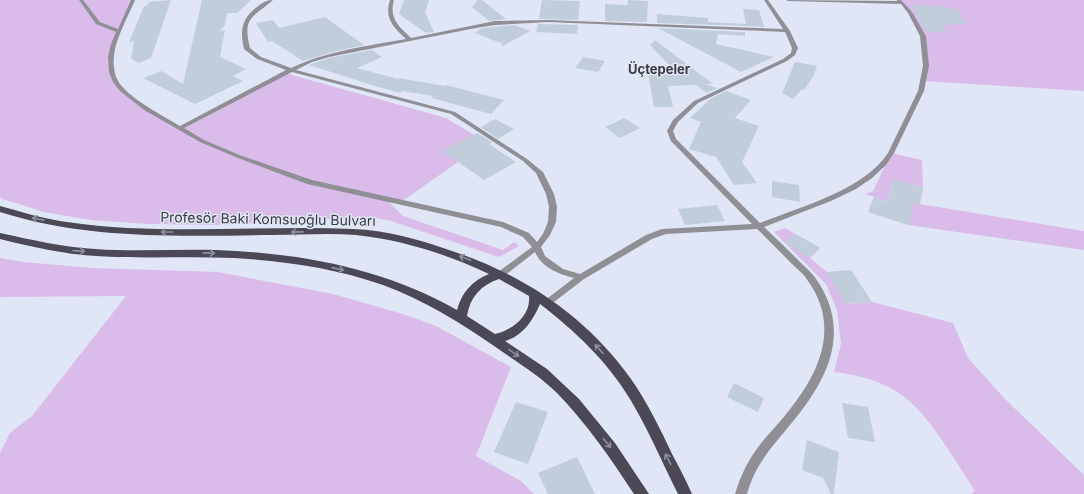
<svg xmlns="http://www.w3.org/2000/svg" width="1084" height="494" viewBox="0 0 1084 494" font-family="Inter,sans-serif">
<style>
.green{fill:#dabceb}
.building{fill:#c1cdda}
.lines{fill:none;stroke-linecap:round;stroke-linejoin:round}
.street{fill:#908f96;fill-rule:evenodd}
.primary{fill:#4b4955;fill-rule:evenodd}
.oneway{stroke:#8e909d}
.labels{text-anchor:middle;stroke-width:3;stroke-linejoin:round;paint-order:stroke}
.far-neighbourhood-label{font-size:13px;font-weight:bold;fill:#393b42;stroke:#e1e6f6}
.street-label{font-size:14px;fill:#393b42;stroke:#e1e6f6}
</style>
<rect width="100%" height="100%" fill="#e1e6f6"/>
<path class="green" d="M0,0H133L111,57L115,81L133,100L180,128L285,73L446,118L474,135L458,162L401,202L386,199L403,216L503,250L514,242L519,246L499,257L391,221L372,217L216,225L148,224L91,220L44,212L3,199L0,197Z
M898,0H1084V91L924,81L923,36L910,13Z
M891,153L922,160L923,188L894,179L889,194L920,204L1084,231V250L908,225L912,210L865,194L873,191Z
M785,228L820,248L810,258L827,272L847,304L872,302L953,323L968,358L1005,399L1084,475V494H970L975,491C957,464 929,414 903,396C882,381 859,375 834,372L841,344L837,310L826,284L774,232Z
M0,258L23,262L93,268L218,272L333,294L403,314L436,326L511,367L476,456L521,481L534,494H0V453L10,433L32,416L126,296L0,297Z"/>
<path class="building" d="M171,0L151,58L139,63L131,59L134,41L129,42L144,6L147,5L149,2Z
M202,0H251L237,13H227L225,25L219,32L225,30L220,57L246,69L233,76L243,81L195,104L143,78L161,71L183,84Z
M404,0H429L425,12L434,32L426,33L399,14Z
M478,0H482L506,19L489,21L472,7Z
M542,0L580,1L578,20L539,19Z
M628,0L648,1L647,22L605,21V4L627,5Z
M911,4L957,9L967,24L943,25L948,33L925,31Z
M743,9L759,10L764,27L746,26V24V26L657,23V14L708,18V22L746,24Z
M325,17L364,45L333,52L303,61L272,41L268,42L256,23L273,20L279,28Z
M538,24L578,25L577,34L536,32Z
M515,25L530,31L501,47L503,44L475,33L482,28Z
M658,28L745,32V36L718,34L716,44L774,57L741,72Z
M655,40L713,84H705L717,88L707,93L696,85L668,86L673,107H654L647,68L674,70L650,45Z
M372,50L382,57L357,68L398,79V78L445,86L446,85L504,100L491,114L431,98L433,96L402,91L401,93L375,86L309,65L329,58Z
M583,57L605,61L598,72L575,68Z
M795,62L817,66L814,75L804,90L802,89L793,99L782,93Z
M726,91L751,100L735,118L759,126L742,162L757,183L734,185L716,157L689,149L701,122L690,118L710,99Z
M624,118L640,128L620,138L605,127Z
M495,119L514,129L498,139L481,127Z
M477,133L492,142L489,144L516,162L484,180L442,151Z
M894,179L923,188L920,204L915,202L908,225L868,212L874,197L887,202Z
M772,181L799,185L800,202L772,197Z
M717,205L725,221L685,225L678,209Z
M795,234L820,248L809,258L785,243Z
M851,270L872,302L846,304L827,272Z
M734,383L764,398L758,412L727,397Z
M516,402L548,412L528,464L494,452Z
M842,403L868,407L875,442L848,438Z
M807,440L839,452L834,494H831L823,478L802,470Z
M577,457L595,494H548L538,473Z"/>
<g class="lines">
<path class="street" d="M79,0H83L100,22L118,29L131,0H135C128,17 115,39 114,57C113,64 114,74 118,81C127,97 163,116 180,126L286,70L257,59L244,49C240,31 241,19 257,7C262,3 266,0 273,0C253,18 242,16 250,48L261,57L291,68C327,51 367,46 406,39C393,27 384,18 390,0H394C389,18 398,26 411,38L495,21L548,20L783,29L764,0H768L790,31L798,48L795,55L787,61L698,103L678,122L673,131L676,139L760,223C800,207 864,190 888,153L918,91L923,66L920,36L908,13L901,4L788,1L786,0L897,1V0H901L912,12L926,36L929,66L924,91L894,153L886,165L872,178L856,189L831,201L764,227C776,238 788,250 799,261C804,266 810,271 814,276C852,328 830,376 794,420C774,445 756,462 747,494H735C740,478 746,464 756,450C765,437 777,426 787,413C819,374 841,327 808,281C804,274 797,269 791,263C780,252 769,240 757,229L666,234L652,239L584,279L550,305H544L543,303L544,301L574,278C559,274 542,268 535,252L504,276H498L497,274L498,272L532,247L523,237L501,227L307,184L238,158L200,142L144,110L120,91L113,82L109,72L108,57L111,44L116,32L96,24ZM548,22L785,32L792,48L791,53L783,59L694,101L673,120L667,131L671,141L752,224L662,229L646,235L580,274L563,269L545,256L541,247L550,235L556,222L557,207L554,194L543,172L527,159L455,112L296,70L312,62L329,57L476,28L495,25ZM292,72L451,114L523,161L536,173L546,194L549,207L548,222L543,234L537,242L529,233L503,222L312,180L242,156L204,140L184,128Z"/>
<path class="primary" d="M0,206C22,212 44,219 67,222C162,236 258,225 353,229C386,230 421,240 452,251C524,275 586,316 631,379C647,402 660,428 672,454C679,467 686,480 692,494H678C662,462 648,429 630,399C607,361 575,331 540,304C533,320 523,336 505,341L547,369L579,399L615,443L649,494H634C611,459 587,424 557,393C539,375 518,363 497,348C461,323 424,300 383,285C335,268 284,261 234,258C188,256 142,259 96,256C63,254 32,247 0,239V233C32,240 63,247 95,249C135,252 176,249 216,250C300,253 383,268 457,310C462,292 472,281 489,274C447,254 402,240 356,235C328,233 299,235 271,235C180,236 87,240 0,212ZM499,279L529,296C531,316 512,330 495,334L467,316C470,297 481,285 499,279Z"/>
</g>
<defs><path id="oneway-shaft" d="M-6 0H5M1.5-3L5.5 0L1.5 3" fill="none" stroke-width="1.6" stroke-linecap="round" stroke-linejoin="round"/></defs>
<g class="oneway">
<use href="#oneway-shaft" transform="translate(38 219) rotate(-169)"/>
<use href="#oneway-shaft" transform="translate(167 232) rotate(-180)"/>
<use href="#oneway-shaft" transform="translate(297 232) rotate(179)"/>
<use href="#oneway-shaft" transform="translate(79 251) rotate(4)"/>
<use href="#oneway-shaft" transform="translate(209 253) rotate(1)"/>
<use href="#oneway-shaft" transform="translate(465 258) rotate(-159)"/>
<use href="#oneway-shaft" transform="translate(338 269) rotate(13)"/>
<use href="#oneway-shaft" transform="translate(599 349) rotate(-132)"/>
<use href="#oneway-shaft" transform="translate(514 353) rotate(35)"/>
<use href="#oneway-shaft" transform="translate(607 443) rotate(50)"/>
<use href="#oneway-shaft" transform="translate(668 459) rotate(-117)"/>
</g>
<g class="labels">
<g class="far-neighbourhood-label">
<text x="659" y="74">Üçtepeler</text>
</g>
<g class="street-label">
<text transform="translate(268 219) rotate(1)" y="5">Profesör Baki Komsuoğlu Bulvarı</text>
</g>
</g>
</svg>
